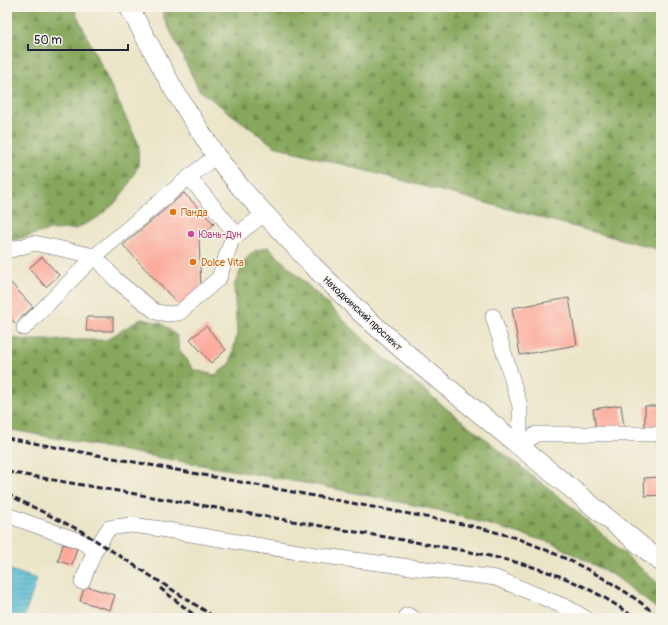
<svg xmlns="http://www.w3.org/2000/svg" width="668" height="625" viewBox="0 0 668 625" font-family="Pangolin,sans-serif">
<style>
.forest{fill:url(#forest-firs);stroke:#54644c}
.water{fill:url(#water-rules);stroke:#3a6e86}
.building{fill:#fca898}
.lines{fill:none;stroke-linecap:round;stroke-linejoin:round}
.minor-casing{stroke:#68666c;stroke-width:16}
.major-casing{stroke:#68666c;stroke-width:20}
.minor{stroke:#fff;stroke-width:15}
.major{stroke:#fff;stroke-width:19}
.rail{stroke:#22223b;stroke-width:3;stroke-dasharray:6 3;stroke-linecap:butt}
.food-dot{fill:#e8710a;stroke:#f7f3e8;stroke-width:1.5}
.hotel-dot{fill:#d1479c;stroke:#f7f3e8;stroke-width:1.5}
.labels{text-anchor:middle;stroke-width:3;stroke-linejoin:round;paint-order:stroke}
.food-label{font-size:10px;fill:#c56008;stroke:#f7f3e8;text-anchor:start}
.hotel-label{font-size:10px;fill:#b23c85;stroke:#f7f3e8;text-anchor:start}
.street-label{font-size:10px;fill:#22223b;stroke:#f7f3e8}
</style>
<defs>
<pattern id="forest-firs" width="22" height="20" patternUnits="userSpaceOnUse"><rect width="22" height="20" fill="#86a75c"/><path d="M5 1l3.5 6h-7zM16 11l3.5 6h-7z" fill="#6d884d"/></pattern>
<pattern id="water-rules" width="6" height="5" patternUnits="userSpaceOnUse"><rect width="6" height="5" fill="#53bad1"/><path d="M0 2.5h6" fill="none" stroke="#4497ab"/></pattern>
</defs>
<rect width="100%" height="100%" fill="#f7f3e8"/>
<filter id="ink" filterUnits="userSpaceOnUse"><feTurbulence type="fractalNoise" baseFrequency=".025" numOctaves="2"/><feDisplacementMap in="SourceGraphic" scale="8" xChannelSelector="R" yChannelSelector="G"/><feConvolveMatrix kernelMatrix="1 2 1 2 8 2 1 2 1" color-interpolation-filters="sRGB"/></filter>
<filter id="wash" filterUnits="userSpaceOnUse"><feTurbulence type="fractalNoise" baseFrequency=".012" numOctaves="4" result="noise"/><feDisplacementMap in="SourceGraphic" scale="16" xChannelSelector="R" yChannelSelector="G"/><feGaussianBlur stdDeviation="0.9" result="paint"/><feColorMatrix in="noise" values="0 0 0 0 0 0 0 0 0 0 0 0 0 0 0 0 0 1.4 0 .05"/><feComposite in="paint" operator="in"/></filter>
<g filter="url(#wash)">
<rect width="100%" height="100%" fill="#ebe5c8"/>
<path class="forest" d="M7,7H73L139,145L138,166L128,186L115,203L97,218L75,229L50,230L7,242Z
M161,7H448L456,10L459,7H661V250L274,146L199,90L164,18Z
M268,247L375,350L442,405L567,503L661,586V612L615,576L552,543L438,510L316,485L156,457L7,429V337L25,340H106L141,319L161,323L177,336L179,349L194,370L215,375L230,364L237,334L234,286L245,260L254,251Z"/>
<path class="water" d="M7,569L37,579L24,618H7Z"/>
<g id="blocks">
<path class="building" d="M184,193L214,224L199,239L201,290L181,307L123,245Z
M42,257L59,275L46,287L29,268Z
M7,279L33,307L15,323L7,315Z
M569,298L577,345L520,355L512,308Z
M87,317H113V331H86Z
M206,326L226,350L211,363L190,339Z
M621,405L624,427L596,431L593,409Z
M645,406H661L660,428L645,427Z
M661,477V495L645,496L644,478Z
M63,544L77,548L72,565L58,561Z
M85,586L115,595L110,610L80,601Z"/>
</g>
</g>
<g filter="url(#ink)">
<use href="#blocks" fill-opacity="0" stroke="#68666c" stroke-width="1"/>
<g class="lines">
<defs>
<path id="minor" d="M189,177L237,235
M7,251L34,243L95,256L189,177L216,156
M493,316L520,406V447
M24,328L95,256L116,280L156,312L168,314L179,313L219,278L232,239L264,214
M520,447L536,434H661
M7,515L82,542L95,550
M82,582L95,550L109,528L130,525L155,528L316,555L496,578L568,608L585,618
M407,615L413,618"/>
<path id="major" d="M129,7L174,90L216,156L241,188L313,266L362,314L413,359L661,562"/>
</defs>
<use href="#minor" class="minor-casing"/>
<use href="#major" class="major-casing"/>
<use href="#minor" class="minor"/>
<use href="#major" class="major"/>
<path class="rail" d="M7,438L468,525C484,529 500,533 516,538C567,557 618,582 660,618
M7,472L461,550C490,556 520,562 548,572C579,582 609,599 635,618
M7,494L81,531L216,618
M160,588L198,618"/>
</g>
</g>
<g class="food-dot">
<circle cx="173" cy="212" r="4"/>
<circle cx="193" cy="262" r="4"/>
</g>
<circle class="hotel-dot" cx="191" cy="234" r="4"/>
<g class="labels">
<g class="food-label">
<text x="181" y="216">Панда</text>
<text x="201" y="266">Dolce Vita</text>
</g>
<g class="hotel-label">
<text x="199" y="238">Юань-Дун</text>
</g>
<g class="street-label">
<text transform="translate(363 313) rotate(43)" y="4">Находкинский проспект</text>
</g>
</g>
<rect width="668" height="625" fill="none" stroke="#f7f3e8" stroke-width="24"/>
<path d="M28 44v6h100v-6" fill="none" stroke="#22223b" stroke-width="2"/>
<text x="34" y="44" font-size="12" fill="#22223b" stroke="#f7f3e8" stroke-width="3" paint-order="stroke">50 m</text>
</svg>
